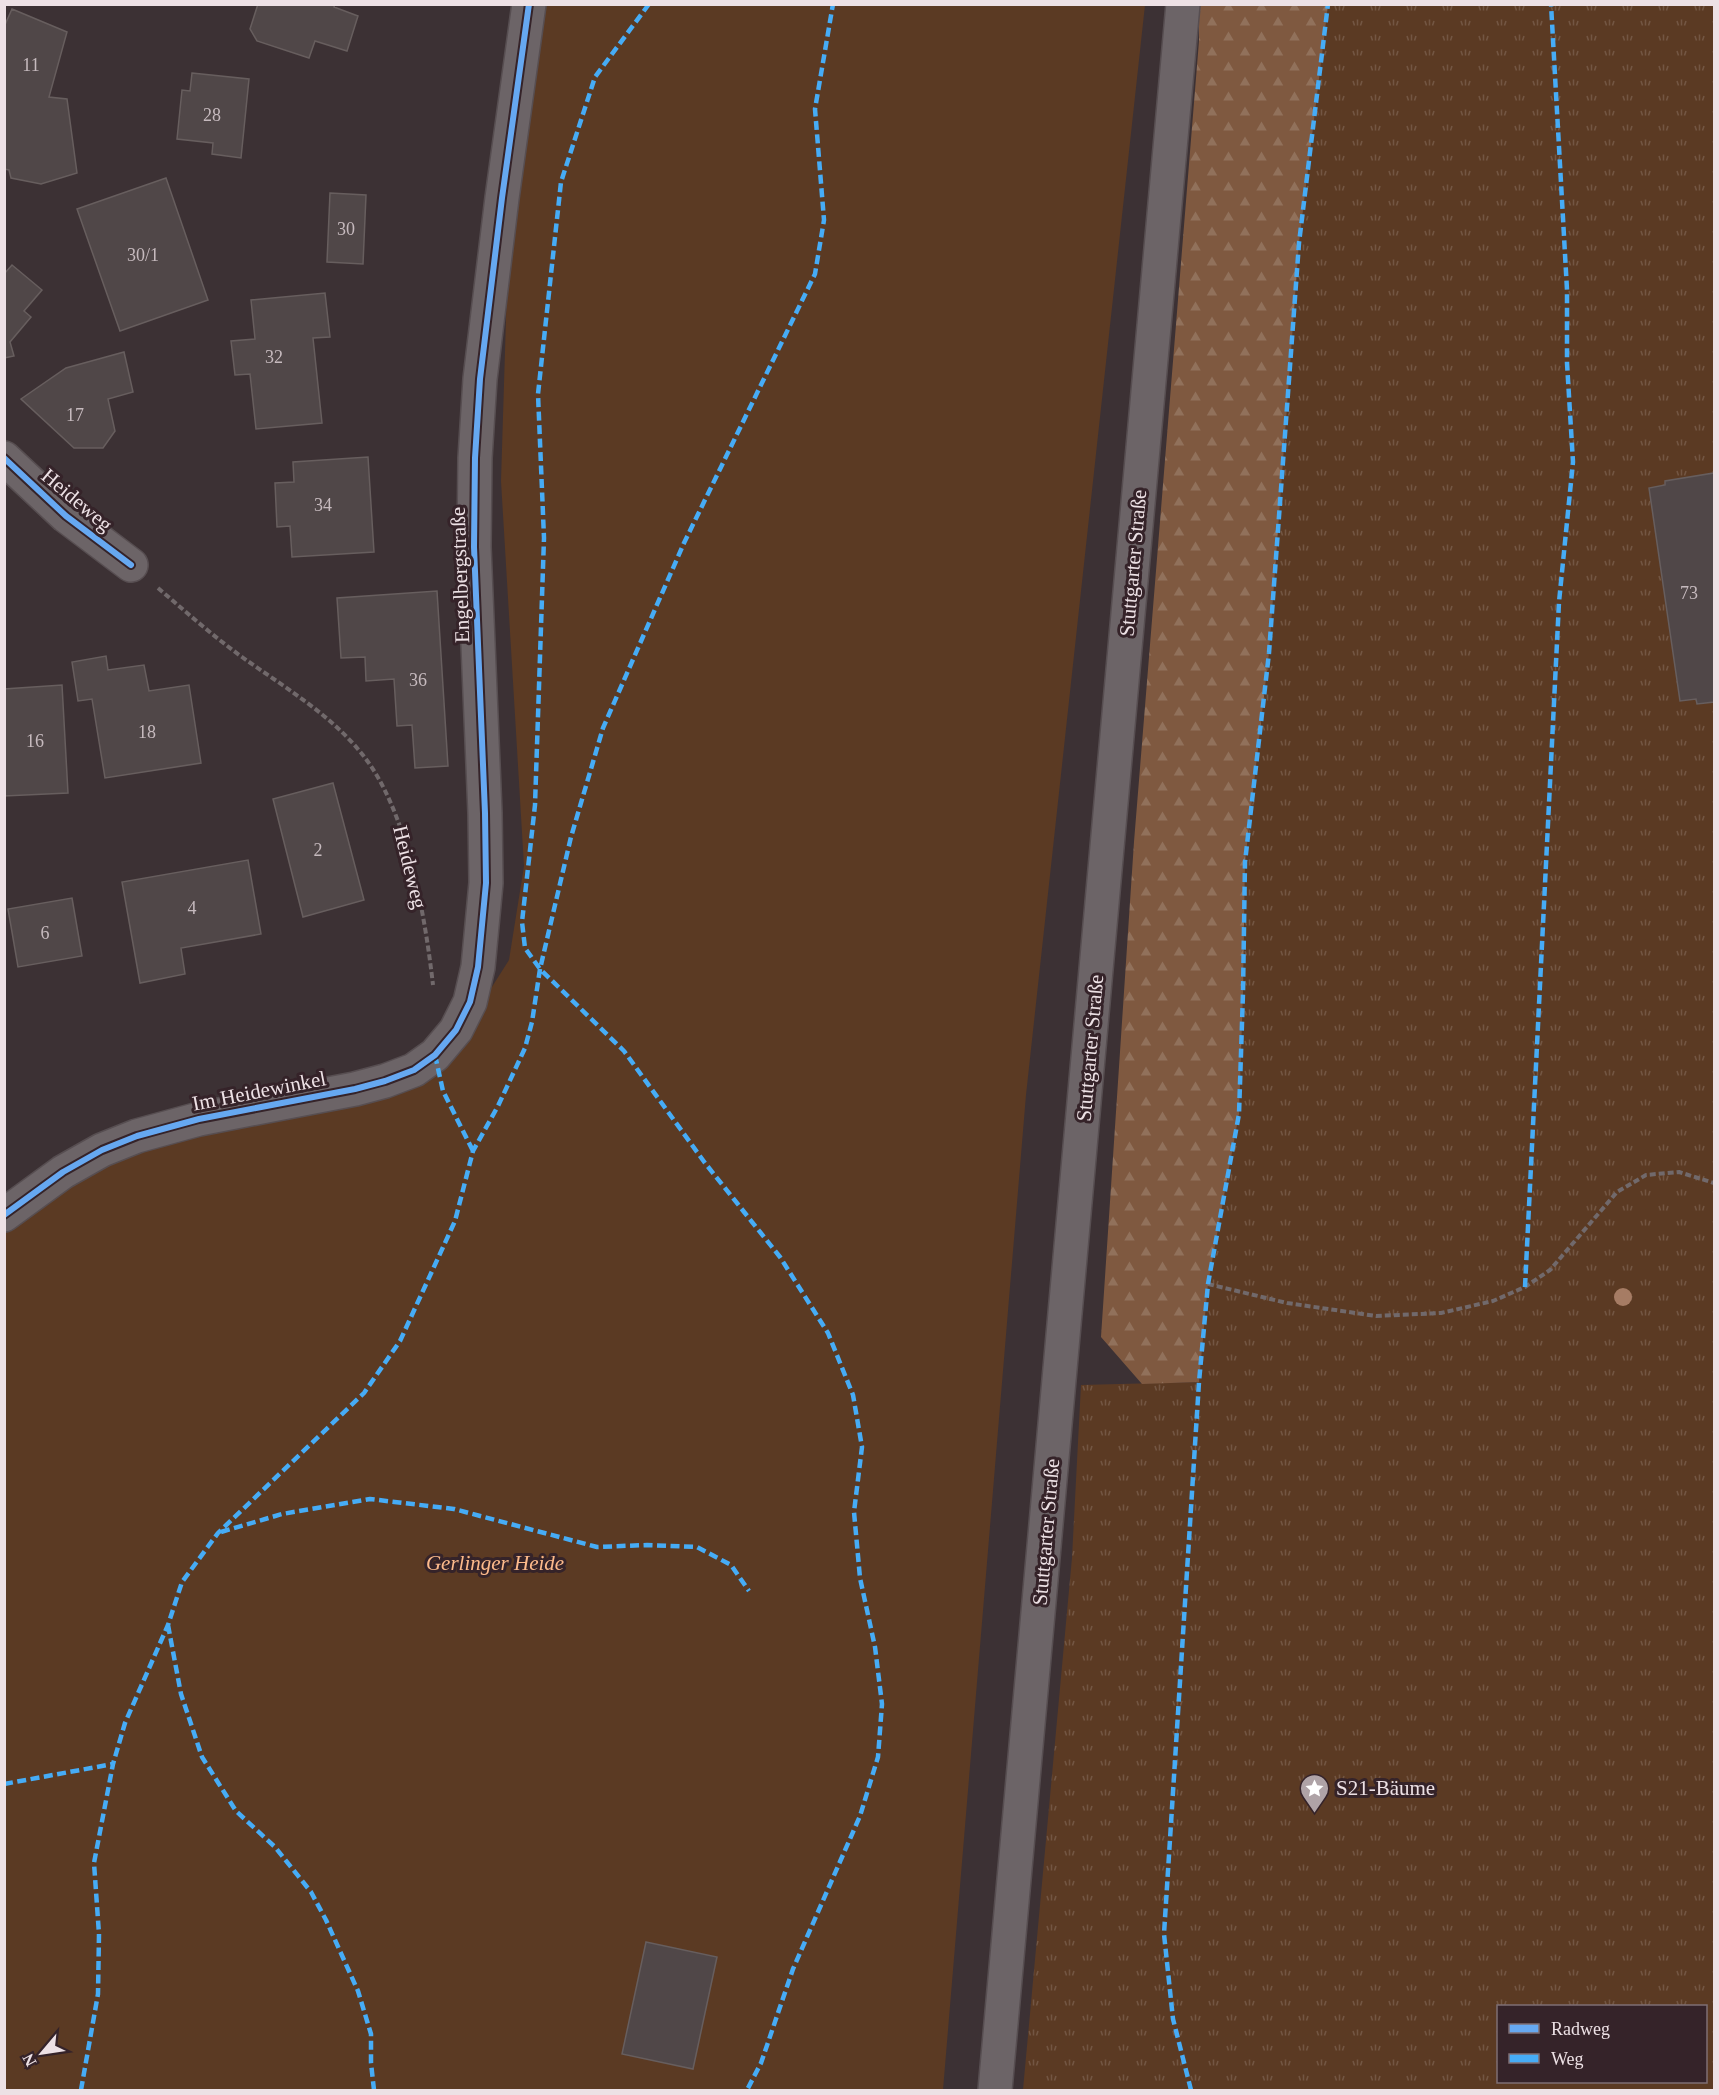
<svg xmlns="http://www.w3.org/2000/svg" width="1719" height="2095" viewBox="0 0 1719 2095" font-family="'Times New Roman',serif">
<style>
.grass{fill:url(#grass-tufts);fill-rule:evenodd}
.forest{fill:url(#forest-firs)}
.park{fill:#5b3a23}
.building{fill:#504748;stroke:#675e5e;stroke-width:1.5}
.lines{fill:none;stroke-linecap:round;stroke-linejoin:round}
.street-casing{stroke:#574e51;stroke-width:36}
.secondary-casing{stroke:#574e51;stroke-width:36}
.path{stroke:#71696b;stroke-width:4;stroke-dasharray:6 3;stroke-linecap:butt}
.street{stroke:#6c6467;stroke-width:33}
.secondary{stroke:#6c6467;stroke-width:33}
.quiet{stroke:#46acf6;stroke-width:4.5;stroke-dasharray:9 4.5;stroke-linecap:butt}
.cycleway-casing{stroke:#352329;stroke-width:10}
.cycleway{stroke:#66a8f1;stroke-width:6}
.tree{fill:#a67c64}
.labels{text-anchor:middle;stroke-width:6;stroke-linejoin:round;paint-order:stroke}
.number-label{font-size:18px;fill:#c6babe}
.street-label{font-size:21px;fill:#ede1e5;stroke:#352329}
.park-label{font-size:21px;font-style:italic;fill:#fdba8b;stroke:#352329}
.poi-label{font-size:21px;fill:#ede1e5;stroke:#352329;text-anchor:start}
</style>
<defs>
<pattern id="grass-tufts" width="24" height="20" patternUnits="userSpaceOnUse" patternTransform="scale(1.5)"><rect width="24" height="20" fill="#5b3a23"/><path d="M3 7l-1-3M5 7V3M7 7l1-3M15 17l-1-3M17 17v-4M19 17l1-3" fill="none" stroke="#735643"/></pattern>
<pattern id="forest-firs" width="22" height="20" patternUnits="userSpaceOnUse" patternTransform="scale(1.5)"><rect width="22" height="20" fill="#7f5940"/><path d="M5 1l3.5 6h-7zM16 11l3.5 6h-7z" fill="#91715b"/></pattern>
</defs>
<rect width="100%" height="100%" fill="#3c3134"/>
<path class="grass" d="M1328,5H1714V2090H1023L1072,1558L1081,1385L1199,1382L1208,1284L1239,1114L1243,993L1245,862L1269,653L1299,243ZM1498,2006H1706V2082H1498Z"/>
<path class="forest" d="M1199,5H1328L1299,243L1269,653L1245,862L1243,993L1239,1114L1208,1284L1199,1382L1142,1384L1101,1337L1134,842L1199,41Z"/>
<path class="park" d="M533,5H1145L1026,1095L943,2090H5V1224L120,1148L450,1053L509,960L524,866L501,481L508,254Z"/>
<path class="building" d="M258,4H335L334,7L358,16L347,51L315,41L309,58L257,41L250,29Z
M12,9L67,32L49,97L67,99L77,173L41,184L11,178L9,170L4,169V27Z
M192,73L249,79L241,158L212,154L213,143L177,139L182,90L190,91Z
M166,178L208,300L120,331L77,209Z
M330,193L366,195L363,264L327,262Z
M12,265L42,290L24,311L31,317L10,342L14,356L4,358V274Z
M325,293L330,337L313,338L322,423L256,429L250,374L235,375L231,341L255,339L251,300Z
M124,352L133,392L108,399L115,431L103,448H74L21,399L66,368Z
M368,457L374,552L292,557L290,526L277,527L275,483L294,482L293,462Z
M1714,473V702L1697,704L1696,699L1680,701L1649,488L1665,485V481Z
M437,591L448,766L415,768L412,725L397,726L394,679L366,681L365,657L341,658L337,598Z
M106,656L108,670L144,665L149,691L189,685L201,763L105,778L92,699L78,701L72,662Z
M62,685L68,793L4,796V689Z
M333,783L364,900L303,917L273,799Z
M248,860L261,934L181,948L185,974L140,983L122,882Z
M72,898L82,956L18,967L8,909Z
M646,1942L717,1957L693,2069L622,2054Z"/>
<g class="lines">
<defs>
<path id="street" d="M4,458L66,516L131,565
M4,1215L63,1172L102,1150L137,1136L199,1119L355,1089L385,1081L414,1070L435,1055L456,1030L470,1002L478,967L486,883L485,813L474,547L475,458L480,379L502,198L529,4"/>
<path id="secondary" d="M995,2090L1183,4"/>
</defs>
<use href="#street" class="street-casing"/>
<use href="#secondary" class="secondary-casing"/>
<path class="path" d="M158,588C186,612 213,636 242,657C284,687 330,714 362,754C407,809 425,915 433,985
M1208,1284L1287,1303L1376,1316L1441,1313L1493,1301L1525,1287L1550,1270L1617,1192L1646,1175L1679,1172L1714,1183"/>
<use href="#street" class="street"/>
<use href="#secondary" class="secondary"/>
<path class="quiet" d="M649,4L595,77L561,182L538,394L544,538L535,805L522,922L525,948L540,969L624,1051L705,1163L780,1257L828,1333L853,1395L862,1447L854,1512L860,1578L875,1647L882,1704L878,1757L860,1816L793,1969L761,2063L747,2090
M435,1055L443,1091L473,1151
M1525,1287L1559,602L1573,462L1567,363V290L1551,4
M221,1532L282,1514L370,1499L454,1509L597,1547L647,1545L697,1547L731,1565L749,1591
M168,1625L181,1694L202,1757L236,1811L275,1847L311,1892L326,1920L358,1991L371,2034V2063L374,2090
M4,1784L113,1764
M81,2090L98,1994L99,1934L94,1863L113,1764L125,1723L168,1625L182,1582L218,1533L364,1393L400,1341L455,1221L473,1151L498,1106L525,1048L532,1022L540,969L571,837L603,728L684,543L815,274L824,220L815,109L833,4
M1191,2090L1173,2019L1164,1934L1199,1382L1208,1284L1239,1114L1243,993L1245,862L1269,653L1299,243L1328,4"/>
<defs>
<path id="cycleway" d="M4,458L66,516L131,565
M4,1215L63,1172L102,1150L137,1136L199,1119L355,1089L385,1081L414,1070L435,1055L456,1030L470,1002L478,967L486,883L485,813L474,547L475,458L480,379L502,198L529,4"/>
</defs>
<use href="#cycleway" class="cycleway-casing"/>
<use href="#cycleway" class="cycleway"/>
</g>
<circle class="tree" cx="1623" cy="1297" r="9"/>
<defs>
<symbol id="sight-pin" viewBox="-11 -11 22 30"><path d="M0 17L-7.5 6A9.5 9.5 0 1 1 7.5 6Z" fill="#afa3a7" stroke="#352329"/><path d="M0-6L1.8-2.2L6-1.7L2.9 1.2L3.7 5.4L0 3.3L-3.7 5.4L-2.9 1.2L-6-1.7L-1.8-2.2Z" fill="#fff"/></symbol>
</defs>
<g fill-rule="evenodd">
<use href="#sight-pin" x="1298" y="1772" width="33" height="45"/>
</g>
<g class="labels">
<g class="number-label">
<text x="31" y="71">11</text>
<text x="212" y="121">28</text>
<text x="346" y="235">30</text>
<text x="143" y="261">30/1</text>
<text x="274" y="363">32</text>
<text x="75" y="421">17</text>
<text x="323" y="511">34</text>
<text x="1689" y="599">73</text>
<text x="418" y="686">36</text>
<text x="147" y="738">18</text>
<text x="35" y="747">16</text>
<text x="318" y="856">2</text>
<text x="192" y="914">4</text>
<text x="45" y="939">6</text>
</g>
<g class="street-label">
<text transform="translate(77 500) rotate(40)" y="7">Heideweg</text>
<text transform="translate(1133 563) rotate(-85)" y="7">Stuttgarter Straße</text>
<text transform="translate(460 575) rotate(-92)" y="7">Engelbergstraße</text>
<text transform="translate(410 867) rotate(76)" y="7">Heideweg</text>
<text transform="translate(1090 1048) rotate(-85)" y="7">Stuttgarter Straße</text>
<text transform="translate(259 1091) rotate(-11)" y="7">Im Heidewinkel</text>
<text transform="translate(1046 1532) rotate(-85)" y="7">Stuttgarter Straße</text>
</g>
<g class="park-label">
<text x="495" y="1570">Gerlinger Heide</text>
</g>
<g class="poi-label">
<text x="1336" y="1795">S21-Bäume</text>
</g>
</g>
<rect width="1719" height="2095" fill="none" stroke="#ede1e5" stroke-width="12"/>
<rect x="1497" y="2005" width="210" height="78" fill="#352329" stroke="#7f6f74" stroke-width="1.5"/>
<rect x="1509" y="2024" width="30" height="9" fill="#66a8f1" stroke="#7f6f74" stroke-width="1.5"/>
<text x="1551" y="2035" font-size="18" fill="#ede1e5">Radweg</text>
<rect x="1509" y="2054" width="30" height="9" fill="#46acf6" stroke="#7f6f74" stroke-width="1.5"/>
<text x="1551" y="2065" font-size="18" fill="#ede1e5">Weg</text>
<g transform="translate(42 2053) rotate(241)" stroke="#352329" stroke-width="4.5" paint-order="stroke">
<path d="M0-4.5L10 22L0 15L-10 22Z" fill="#ede1e5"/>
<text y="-9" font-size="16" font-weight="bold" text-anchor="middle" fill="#ede1e5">N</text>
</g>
</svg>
